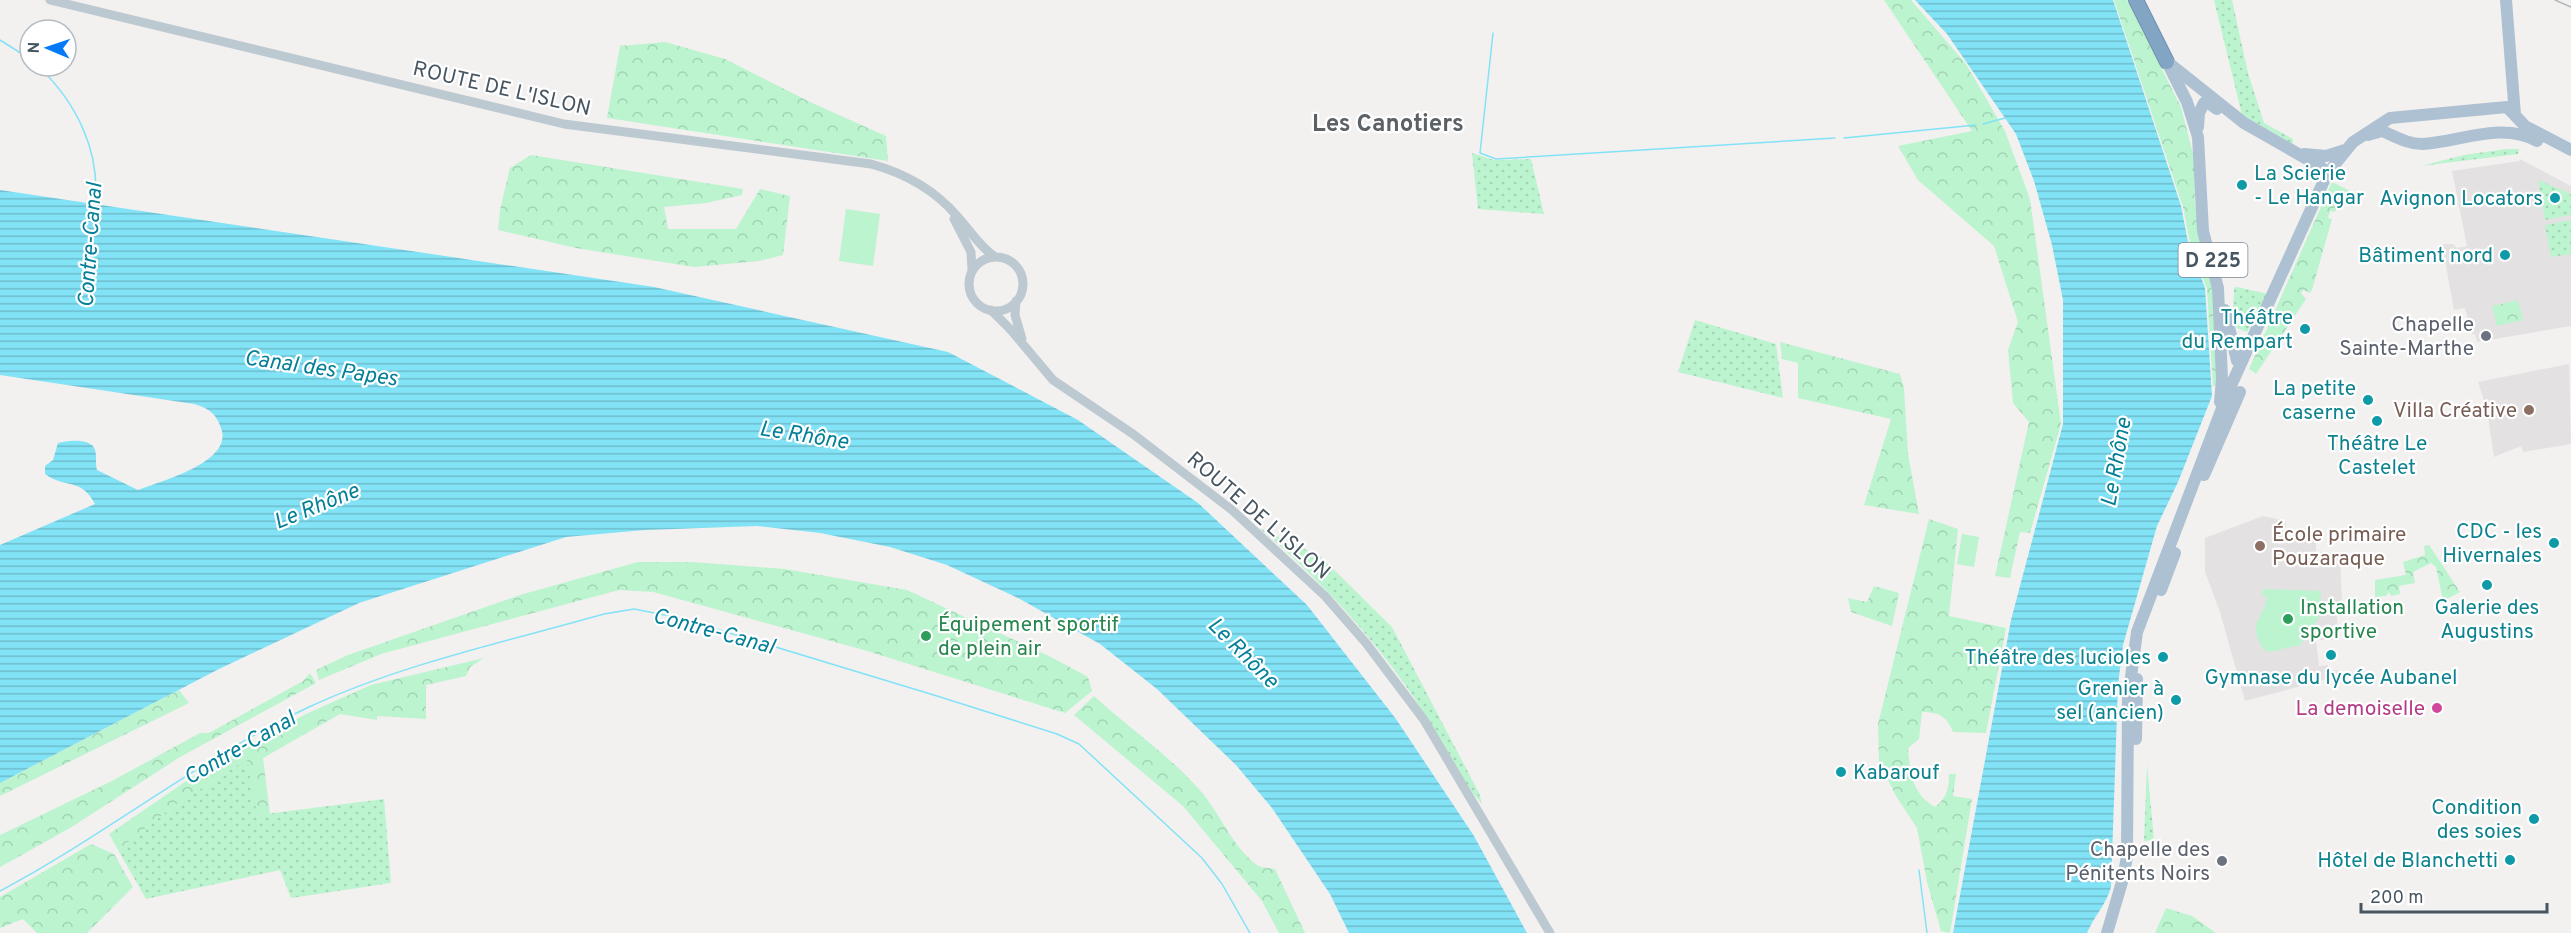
<svg xmlns="http://www.w3.org/2000/svg" width="2571" height="933" viewBox="0 0 2571 933" font-family="Overpass,sans-serif">
<style>
.education{fill:#e4e1e2}
.grass{fill:url(#grass-dots)}
.forest{fill:url(#forest-crowns)}
.pitch{fill:#bbf4cf}
.water{fill:url(#water-rules)}
.lines{fill:none;stroke-linecap:round;stroke-linejoin:round}
.stream{stroke:#83e3f6;stroke-width:1.5}
.highway-casing{stroke:#6e90b0;stroke-width:16}
.minor{stroke:#bdc9d1;stroke-width:9}
.major{stroke:#adc1d2;stroke-width:12}
.highway{stroke:#83a5c4;stroke-width:14}
.rail{stroke:#b2b6bb;stroke-width:1.5}
.culture-dot{fill:#0f9aa8;stroke:#fff;stroke-width:2}
.worship-dot{fill:#6b7280;stroke:#fff;stroke-width:2}
.education-dot{fill:#8d6e63;stroke:#fff;stroke-width:2}
.leisure-dot{fill:#2e9e5b;stroke:#fff;stroke-width:2}
.hotel-dot{fill:#d1479c;stroke:#fff;stroke-width:2}
.labels{text-anchor:middle;stroke-width:4.5;stroke-linejoin:round;paint-order:stroke}
.shield{fill:#fff;stroke:#7e8890;stroke-width:1.5}
.shield-label{font-size:20px;font-weight:bold;fill:#465560}
.street-label{font-size:21px;fill:#465560;stroke:#fff}
.culture-label{font-size:21px;fill:#0d838f;stroke:#fff;text-anchor:end}
.worship-label{font-size:21px;fill:#5b616d;stroke:#fff;text-anchor:end}
.education-label{font-size:21px;fill:#785e54;stroke:#fff;text-anchor:end}
.leisure-label{font-size:21px;fill:#27864d;stroke:#fff;text-anchor:start}
.hotel-label{font-size:21px;fill:#b23c85;stroke:#fff;text-anchor:end}
.water-label{font-size:22px;font-style:italic;fill:#037f97;stroke:#fff}
.quarter-label{font-size:24px;font-weight:bold;fill:#5c6166;stroke:#fff}
</style>
<defs>
<pattern id="grass-dots" width="8" height="8" patternUnits="userSpaceOnUse" patternTransform="scale(1.5)"><rect width="8" height="8" fill="#bbf4cf"/><path d="M2 2h.1M6 6h.1" fill="none" stroke="#a2d3b4" stroke-width="1.8" stroke-linecap="round"/></pattern>
<pattern id="forest-crowns" width="20" height="18" patternUnits="userSpaceOnUse" patternTransform="scale(1.5)"><rect width="20" height="18" fill="#bbf4cf"/><path d="M2 6a3 3 0 1 1 6 0M12 15a3 3 0 1 1 6 0" fill="none" stroke="#a2d3b4"/></pattern>
<pattern id="water-rules" width="6" height="5" patternUnits="userSpaceOnUse" patternTransform="scale(1.5)"><rect width="6" height="5" fill="#83e3f6"/><path d="M0 2.5h6" fill="none" stroke="#6dbbcb"/></pattern>
</defs>
<rect width="100%" height="100%" fill="#f3f0f0"/>
<path class="education" d="M2520,159L2571,186V326L2477,342L2475,334H2472L2465,308L2454,310L2442,244H2453L2457,248L2467,246L2452,171L2519,161Z
M2569,364L2571,444L2523,452L2521,446L2494,457L2487,410L2478,382Z
M2263,516L2286,521L2285,537L2316,540V552L2340,553L2342,604L2336,605L2338,632L2334,633L2333,640H2316L2319,666L2328,665L2329,671L2340,670L2342,675L2245,701L2220,612L2205,572V538Z"/>
<path class="grass" d="M2214,0H2232L2248,73L2264,123L2293,139V144L2242,115Z
M2506,149H2519L2518,154L2421,166L2464,155Z
M1472,153L1494,160L1531,159L1544,214L1478,209Z
M2538,180L2571,194V215L2545,220Z
M2571,220V254L2551,257L2545,225Z
M2237,287L2268,294L2247,332L2237,328L2233,321L2234,288Z
M1695,320L1776,344L1783,398L1678,372Z
M1259,528L1320,556L1392,627L1479,793L1482,804C1452,771 1434,725 1408,689C1366,629 1314,574 1259,528Z
M248,758L258,815L384,799L391,883L291,898L280,870L146,899L118,850L171,808Z
M2147,764L2154,840L2144,841Z"/>
<path class="forest" d="M1884,0H1911L1966,64L2005,131L2030,199L2061,424L2030,533L2020,532L2010,578L1995,576L2029,422L2013,403L2008,350L2018,322L1994,246L1918,180L1898,146L1972,131Z
M2114,0H2127L2181,107L2194,158L2195,204L2214,297L2217,376L2216,385L2213,387L2207,289L2190,243L2183,207Z
M665,42L725,59L810,102L886,136L888,161L607,118L620,46Z
M531,155L743,189L742,195L706,203L664,207L668,229H736L760,189L790,196L783,255L759,261L694,267L576,248L498,230L500,210L510,168Z
M2332,182L2354,193L2334,212L2330,211L2328,218L2332,219L2312,290L2310,293L2303,290L2301,293L2306,299L2256,374L2249,369Z
M2518,300L2523,320L2497,326L2492,306Z
M1780,342L1900,374L1904,388L1908,454L1919,514L1864,505L1891,419L1798,398V363L1782,359Z
M1929,519L1958,529L1949,616L2006,628L1986,733L1953,732C1947,716 1938,712 1922,712L1919,739L1908,748C1910,772 1912,794 1935,807C1947,798 1949,788 1949,774H1956L1953,796L1972,799L1950,933L1941,931L1927,882L1917,828L1896,796L1879,761L1878,724Z
M2429,545L2460,592L2443,601L2436,567L2431,563L2413,572L2415,583L2399,586L2400,594L2391,596L2389,592L2386,596L2375,597V580L2406,575L2403,562L2425,555L2424,546Z
M638,562H692L785,569L907,590L1051,657L1088,677L1092,691L1065,713L864,650L653,592L619,590L381,654L319,680L316,670L348,655L520,595Z
M1874,586L1899,593L1892,626L1851,612L1848,598L1867,602Z
M484,658L470,667L466,676L426,685V719L377,716V720L340,714L263,758L270,814L257,815L247,759L171,808L118,850L109,834L198,773L306,714L371,685Z
M310,673L316,683L180,757L70,828L0,867V835L112,781L200,733H209L303,681Z
M179,690L189,703L0,796V783Z
M1094,696C1130,729 1172,757 1204,795C1221,817 1234,848 1257,865C1261,868 1270,868 1275,869L1305,933H1279L1262,901L1183,806L1074,715Z
M91,844L114,854L133,887L87,933H37L23,919L0,928V897Z
M2166,908L2192,916L2216,933H2155Z"/>
<path class="pitch" d="M846,209L880,214L873,266L839,261Z
M1962,534L1979,537L1974,567L1957,564Z
M2263,589L2321,591L2320,616L2300,645L2270,652L2263,649C2247,621 2262,623 2267,597L2262,595Z"/>
<path class="water" d="M1915,0H2113L2181,206L2188,242L2205,288L2212,396L2178,482L2157,526L2123,645L2118,685L2111,887C2106,905 2094,916 2087,933H1953L2011,620L2063,424V300L2052,245L2034,181L2016,134L1947,34Z
M0,190L654,287L948,352L1078,420L1198,503L1307,605L1396,719L1474,836L1527,933H1349L1330,894L1272,808L1236,765L1157,689L1100,644L1020,599L947,565L890,547L820,533L757,526L645,530L566,537L359,603L219,669L0,783V545L95,504C81,477 65,489 45,474V466L53,460L58,443C68,440 92,438 95,450C97,456 95,464 97,470L138,490C161,481 234,462 221,428C216,413 208,408 194,404L0,375Z"/>
<g class="lines">
<path class="stream" d="M1493,33L1480,153L1496,159L1835,138
M0,40L30,59
M38,66C77,103 101,152 95,206
M1983,124L2005,118
M1844,138L1976,125
M1919,870L1927,933
M0,891C106,835 200,758 309,707C402,664 505,642 604,614L634,609L680,618L937,696L1057,734L1079,744L1202,858L1222,884L1250,933"/>
<defs>
<path id="highway" d="M2136,0L2167,62"/>
</defs>
<use href="#highway" class="highway-casing"/>
<path class="minor" d="M50,0L564,124L871,164C904,173 934,189 957,216C970,230 978,245 995,257
M954,219L971,252L972,270
M969 284a27 27 0 1 1 54 0a27 27 0 1 1-54 0Z
M1016,301L1015,315L1022,339
M991,310L1011,330L1053,380L1133,434L1232,510L1325,596L1366,643L1424,720L1550,933"/>
<path class="major" d="M2506,0L2515,115
M2167,62L2187,102L2198,137L2203,231L2218,288L2222,379L2220,402
M2170,64L2244,123L2321,167L2327,174
M2198,127L2199,113L2204,103L2210,104L2217,109
M2368,135L2382,131C2395,136 2407,144 2422,144C2460,142 2502,121 2537,141
M2304,154L2326,156L2345,150
M2225,310L2237,361
M2204,475L2240,392
M2161,590L2175,553
M2136,739L2137,679
M2107,933L2122,882L2127,857L2128,699L2137,632L2229,390L2327,174L2353,142L2390,118L2507,107L2525,126L2571,150"/>
<use href="#highway" class="highway"/>
<path class="rail" d="M2555,0L2571,7"/>
</g>
<g class="culture-dot">
<circle cx="2242" cy="185" r="6"/>
<circle cx="2555" cy="198" r="6"/>
<circle cx="2505" cy="255" r="6"/>
<circle cx="2305" cy="329" r="6"/>
<circle cx="2368" cy="400" r="6"/>
<circle cx="2377" cy="421" r="6"/>
<circle cx="2554" cy="543" r="6"/>
<circle cx="2487" cy="585" r="6"/>
<circle cx="2331" cy="655" r="6"/>
<circle cx="2163" cy="657" r="6"/>
<circle cx="2176" cy="700" r="6"/>
<circle cx="1841" cy="772" r="6"/>
<circle cx="2534" cy="819" r="6"/>
<circle cx="2510" cy="860" r="6"/>
</g>
<g class="worship-dot">
<circle cx="2486" cy="336" r="6"/>
<circle cx="2222" cy="861" r="6"/>
</g>
<g class="education-dot">
<circle cx="2529" cy="410" r="6"/>
<circle cx="2260" cy="546" r="6"/>
</g>
<g class="leisure-dot">
<circle cx="2288" cy="619" r="6"/>
<circle cx="926" cy="636" r="6"/>
</g>
<circle class="hotel-dot" cx="2437" cy="708" r="6"/>
<g class="labels">
<rect class="shield" x="2178.5" y="243" width="69" height="34" rx="4.5"/>
<g class="shield-label">
<text x="2213" y="267">D 225</text>
</g>
<g class="street-label">
<text transform="translate(502 88) rotate(13)" y="7">ROUTE DE L'ISLON</text>
<text transform="translate(1259 515) rotate(41)" y="7">ROUTE DE L'ISLON</text>
</g>
<g class="culture-label">
<text x="2254" y="180" text-anchor="start">La Scierie<tspan x="2254" dy="24">- Le Hangar</tspan></text>
<text x="2543" y="205">Avignon Locators</text>
<text x="2493" y="262">Bâtiment nord</text>
<text x="2293" y="324">Théâtre<tspan x="2293" dy="24">du Rempart</tspan></text>
<text x="2356" y="395">La petite<tspan x="2356" dy="24">caserne</tspan></text>
<text x="2377" y="450" text-anchor="middle">Théâtre Le<tspan x="2377" dy="24">Castelet</tspan></text>
<text x="2542" y="538">CDC - les<tspan x="2542" dy="24">Hivernales</tspan></text>
<text x="2487" y="614" text-anchor="middle">Galerie des<tspan x="2487" dy="24">Augustins</tspan></text>
<text x="2151" y="664">Théâtre des lucioles</text>
<text x="2331" y="684" text-anchor="middle">Gymnase du lycée Aubanel</text>
<text x="2164" y="695">Grenier à<tspan x="2164" dy="24">sel (ancien)</tspan></text>
<text x="1853" y="779" text-anchor="start">Kabarouf</text>
<text x="2522" y="814">Condition<tspan x="2522" dy="24">des soies</tspan></text>
<text x="2498" y="867">Hôtel de Blanchetti</text>
</g>
<g class="worship-label">
<text x="2474" y="331">Chapelle<tspan x="2474" dy="24">Sainte-Marthe</tspan></text>
<text x="2210" y="856">Chapelle des<tspan x="2210" dy="24">Pénitents Noirs</tspan></text>
</g>
<g class="education-label">
<text x="2517" y="417">Villa Créative</text>
<text x="2272" y="541" text-anchor="start">École primaire<tspan x="2272" dy="24">Pouzaraque</tspan></text>
</g>
<g class="leisure-label">
<text x="2300" y="614">Installation<tspan x="2300" dy="24">sportive</tspan></text>
<text x="938" y="631">Équipement sportif<tspan x="938" dy="24">de plein air</tspan></text>
</g>
<g class="hotel-label">
<text x="2425" y="715">La demoiselle</text>
</g>
<g class="water-label">
<text transform="translate(89 245) rotate(-86)" y="8">Contre-Canal</text>
<text transform="translate(321 367) rotate(8)" y="8">Canal des Papes</text>
<text transform="translate(804 434) rotate(9)" y="8">Le Rhône</text>
<text transform="translate(2115 462) rotate(-80)" y="8">Le Rhône</text>
<text transform="translate(316 505) rotate(-22)" y="8">Le Rhône</text>
<text transform="translate(714 630) rotate(15)" y="8">Contre-Canal</text>
<text transform="translate(1244 652) rotate(45)" y="8">Le Rhône</text>
<text transform="translate(239 747) rotate(-30)" y="8">Contre-Canal</text>
</g>
<g class="quarter-label">
<text x="1388" y="131">Les Canotiers</text>
</g>
</g>
<g transform="translate(48 48) rotate(272)"><circle r="28" fill="#ffffff" stroke="#b5bbbf" stroke-width="1.5"/>
<path d="M0-4.5L10 22L0 15L-10 22Z" fill="#057af8"/>
<text y="-9" font-size="16" font-weight="bold" text-anchor="middle" fill="#465560">N</text>
</g>
<path d="M2361 903v9h186v-9" fill="none" stroke="#465560" stroke-width="3"/>
<text x="2370" y="903" font-size="18" fill="#465560" stroke="#ffffff" stroke-width="4.5" paint-order="stroke">200 m</text>
</svg>
